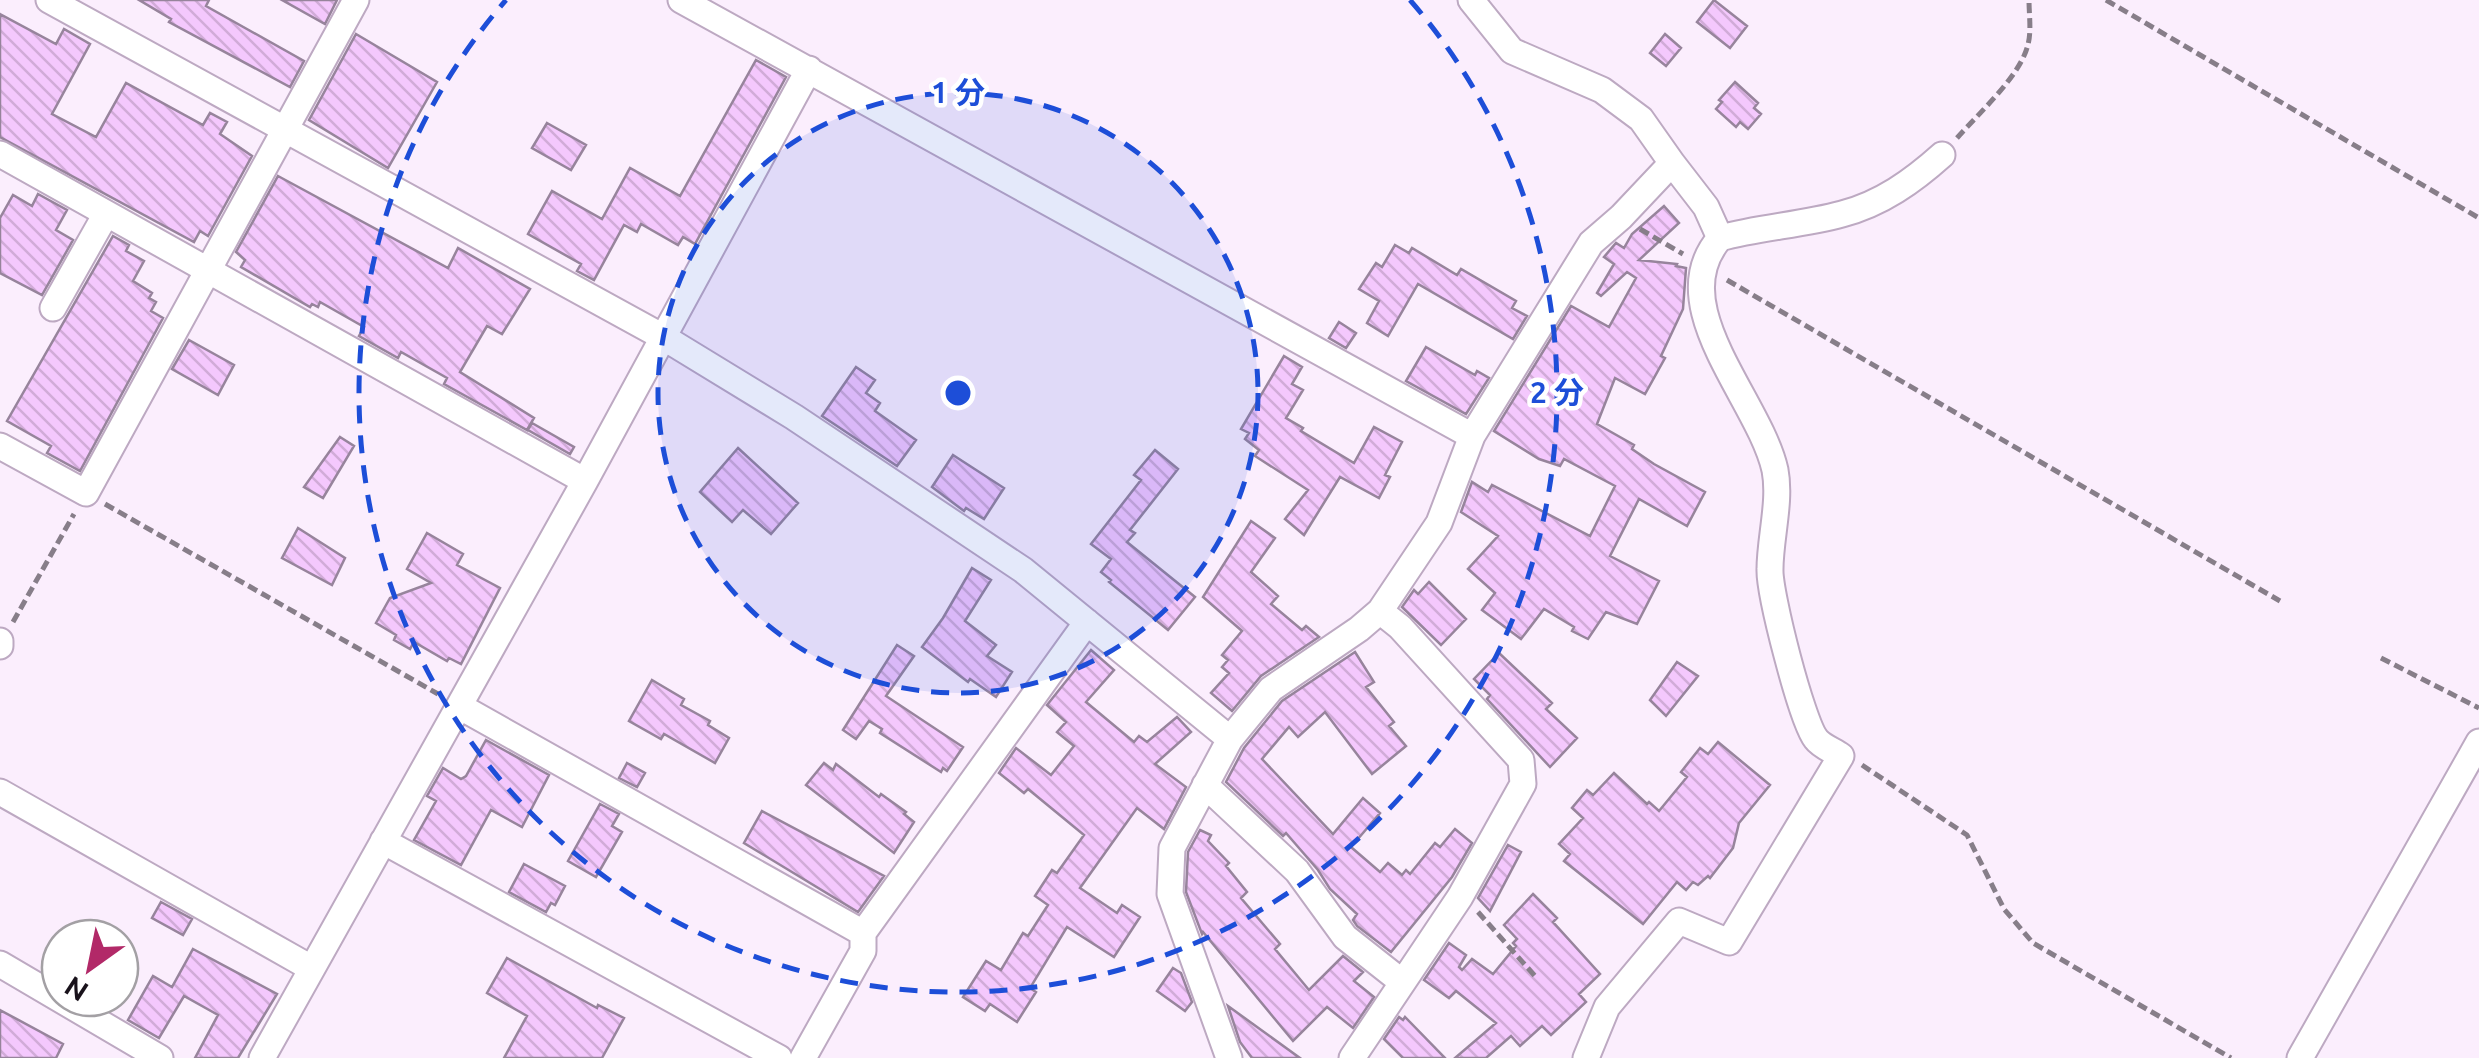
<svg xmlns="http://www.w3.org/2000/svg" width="2479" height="1058" viewBox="0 0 2479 1058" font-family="Ubuntu,'Noto Sans JP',sans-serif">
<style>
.building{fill:url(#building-back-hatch);stroke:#97849c;stroke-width:2.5}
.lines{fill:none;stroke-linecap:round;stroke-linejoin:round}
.street-casing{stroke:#bda9c2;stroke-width:29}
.path{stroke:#877e89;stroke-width:5;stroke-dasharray:10 5;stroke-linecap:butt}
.street{stroke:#fff;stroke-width:25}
.ring{fill:none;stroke:#1d4ed8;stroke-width:5;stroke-dasharray:18 12}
.centre{fill:#1d4ed8;stroke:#fff;stroke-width:5}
.ring-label{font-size:30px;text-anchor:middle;font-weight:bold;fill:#1d4ed8;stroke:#fff;stroke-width:9;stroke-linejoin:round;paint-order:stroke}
</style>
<defs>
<pattern id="building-back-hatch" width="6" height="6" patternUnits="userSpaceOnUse" patternTransform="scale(2.5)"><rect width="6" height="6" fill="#f4c8fd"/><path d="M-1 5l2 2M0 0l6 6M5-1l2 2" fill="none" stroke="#d1abd8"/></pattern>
</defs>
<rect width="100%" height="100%" fill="#fbeefd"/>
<path class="building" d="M139,0H209L206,6L304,61L290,87L169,22L171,19Z
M282,0H337L325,24Z
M1714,0L1747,26L1730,48L1697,22Z
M0,14L56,44L64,29L90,44L52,114L96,137L126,83L203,125L210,113L227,122L220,134L252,156L208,236L200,231L194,242L0,137Z
M356,34L437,82L388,168L309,120Z
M1665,34L1681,48L1666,66L1650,53Z
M756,60L786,77L695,244L683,237L678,245L641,224L637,232L624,225L594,280L577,271L581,264L528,234L552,191L602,219L630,168L680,196Z
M1735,82L1758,103L1754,108L1761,114L1748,129L1740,122L1736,127L1716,109L1722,102L1719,100Z
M547,123L586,145L571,170L532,148Z
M278,176L448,268L458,248L530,289L502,334L487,326L460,372L534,418L527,430L444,384L447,378L401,352L398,358L359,336L364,327L320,302L318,307L312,304L310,307L241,267L245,260L236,252Z
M38,194L67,210L56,230L73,240L42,295L0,273V218L13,195L32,206Z
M1664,206L1679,223L1639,260L1677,264L1676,266L1686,268L1683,309L1661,356L1665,358L1645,394L1615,378L1597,424L1634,445L1632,449L1654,464L1705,492L1687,526L1639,499L1610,556L1659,581L1637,624L1606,612L1588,639L1572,631L1574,627L1544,609L1521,639L1482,610L1495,593L1468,569L1498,536L1461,512L1472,482L1488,492L1492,485L1590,536L1615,486L1564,459L1560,466L1539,459L1494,431L1571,306L1609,327L1636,278L1627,272L1601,296L1597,293L1614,264L1604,257L1616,243L1624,248L1632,234Z
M113,236L129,245L126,251L144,261L133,281L152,293L149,298L156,302L151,311L163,318L80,471L47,453L51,446L7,421Z
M1395,245L1409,253L1412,248L1457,275L1461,269L1516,301L1512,308L1527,316L1513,339L1418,284L1388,336L1367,323L1379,301L1359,289L1376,263L1382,267Z
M1339,322L1356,333L1346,348L1329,338Z
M189,340L234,365L218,395L172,369Z
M1426,347L1475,375L1477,371L1489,378L1466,414L1406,381Z
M1284,356L1302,367L1292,384L1303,390L1286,418L1303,428L1301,431L1354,463L1374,427L1402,442L1385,475L1390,477L1379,498L1340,477L1304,535L1285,519L1308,490L1255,456L1259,450L1245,439L1249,433L1241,429Z
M856,367L875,380L866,393L880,403L875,411L916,440L897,466L822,416Z
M532,423L574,447L570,454L528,430Z
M340,437L354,446L323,498L304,487Z
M738,448L798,503L771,534L743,510L732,522L700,492Z
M1155,450L1178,469L1130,530L1135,533L1127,542L1195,597L1168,630L1109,582L1111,580L1101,572L1111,559L1091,544L1141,480L1134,475Z
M953,455L1004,488L984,519L966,508L964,511L932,487Z
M1251,521L1275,538L1251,572L1278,596L1271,604L1302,630L1306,626L1319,637L1261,676L1232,711L1211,693L1229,673L1222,667L1228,660L1222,655L1242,631L1203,597Z
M298,528L345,558L332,585L282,558Z
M427,533L463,554L457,565L500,588L461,664L449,658L447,661L414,642L410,649L394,640L396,635L376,623L390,598L431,583L407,569Z
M972,568L991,580L965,621L996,645L987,656L1012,672L996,697L970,679L968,682L922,647L943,618Z
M1429,582L1466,619L1441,645L1402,607L1414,590L1418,594Z
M897,645L914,656L886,696L963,747L947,771L943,768L941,772L880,733L882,729L869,721L856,739L843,730Z
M1091,650L1114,670L1086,702L1134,742L1139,736L1147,742L1177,717L1191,732L1155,764L1186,787L1164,829L1137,808L1080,888L1117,913L1122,905L1140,917L1114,957L1067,927L1030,988L1036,992L1017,1022L990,1004L985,1011L963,997L986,961L1001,970L1023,933L1028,936L1048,905L1035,896L1052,870L1057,873L1084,835L1028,789L1024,793L999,773L1016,748L1051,775L1074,746L1057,732L1066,722L1047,705Z
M1355,652L1374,682L1366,687L1394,722L1389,726L1406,746L1372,774L1325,712L1298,737L1289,727L1262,759L1333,834L1363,798L1380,813L1351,847L1380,872L1388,863L1402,875L1406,870L1410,874L1435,843L1440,847L1455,829L1472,843L1452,877L1391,952L1357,926L1353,920L1357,914L1330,889L1318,870L1286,833L1283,836L1226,782L1244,748L1282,701Z
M1499,653L1552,703L1546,709L1577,738L1550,767L1487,699L1490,695L1474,679Z
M1677,662L1698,676L1666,716L1650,700Z
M652,680L684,699L681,705L710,721L708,725L729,738L715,763L664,734L661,739L629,721Z
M486,740L549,775L522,827L491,810L461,865L414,840L436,801L427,796L443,768L461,779L466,776Z
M1718,742L1770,785L1739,823L1733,848L1710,878L1708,876L1698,885L1693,882L1686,890L1677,882L1643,924L1564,861L1570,854L1559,844L1583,818L1572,808L1587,790L1593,795L1614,773L1647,804L1649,802L1659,811L1687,777L1681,772L1700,748L1708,754Z
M627,763L645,773L637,787L619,778Z
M824,763L833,770L836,764L879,797L881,794L906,812L904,814L914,822L894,853L806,785Z
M600,804L619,814L612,826L622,832L596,877L568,861Z
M762,811L884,876L858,912L744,843Z
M1200,830L1211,835L1208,841L1229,863L1226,866L1247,892L1241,898L1280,944L1275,949L1309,990L1343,956L1363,972L1354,981L1374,997L1353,1028L1327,1007L1293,1041L1203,932L1202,934L1186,892L1188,852Z
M1508,845L1521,852L1490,911L1478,898Z
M524,864L565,886L555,905L551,903L546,912L509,892Z
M1533,894L1557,918L1553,922L1600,974L1579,994L1586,1002L1551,1035L1542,1026L1520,1046L1511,1036L1486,1058H1455L1496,1023L1456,991L1449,998L1424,980L1449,943L1466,955L1459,967L1462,970L1472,959L1493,974L1516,946L1513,943L1517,939L1504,925Z
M161,902L192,919L183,935L152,918Z
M193,949L277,994L238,1058H195L218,1015L184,996L159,1038L128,1020L153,976L172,987Z
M507,958L597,1008L598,1005L624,1018L602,1058H504L527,1016L487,993Z
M1173,968L1181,973L1192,1002L1185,1011L1157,991Z
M1228,1006L1300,1058H1252L1240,1042Z
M0,1010L63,1044L56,1058H0Z
M1399,1017L1403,1020L1405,1017L1445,1058H1403L1384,1039Z"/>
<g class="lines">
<defs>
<path id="street" d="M49,0L663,337L794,417L1023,570L1230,739
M681,0L1472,436
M0,154L585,481
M1672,163L1706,207L1720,238
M53,308L106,214
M0,446L86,493L356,0
M0,641V646
M459,706L863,933V951L803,1058
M1205,785L1297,871L1345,937L1402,982
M0,792L311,968
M383,841L779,1058
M863,933L1087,622
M0,964L160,1058
M262,1058L585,481L809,69
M1229,1058L1170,894L1172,848L1230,739L1271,689L1359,629L1380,611L1439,523L1472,436L1591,243L1621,217L1672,163L1641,119L1602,90L1512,51L1471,0
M1352,1058L1460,897L1523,784L1521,760L1400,627L1380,611
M1586,1058L1607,1007L1679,921L1729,942L1841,756C1834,751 1821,746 1816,739C1802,722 1769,593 1770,569C1770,538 1781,501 1775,470C1759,399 1661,305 1720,238C1760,227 1802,225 1842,214C1881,204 1913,181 1942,155
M2300,1058L2479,742"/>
</defs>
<use href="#street" class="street-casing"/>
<path class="path" d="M2106,0L2479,218
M1957,138C1978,114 2018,78 2027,48C2032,33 2029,16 2029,0
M1640,229L1683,254
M1727,280L2280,601
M105,504L438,694
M13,622L74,514
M2381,658L2479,708
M1862,765L1967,835L2004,909L2033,943L2231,1058
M1478,912L1535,976"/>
<use href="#street" class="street"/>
</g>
<circle cx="958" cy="393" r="300" fill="#1d4ed8" fill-opacity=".12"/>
<g class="ring">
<circle cx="958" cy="393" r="300"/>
<path d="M1410 0A599 599 0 1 1 506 0"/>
</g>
<circle cx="958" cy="393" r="15" class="centre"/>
<g class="ring-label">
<text x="958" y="103">1 分</text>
<text x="1557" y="403">2 分</text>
</g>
<g transform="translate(90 968) rotate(213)"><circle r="48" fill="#ffffff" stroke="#a3a0a4" stroke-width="2.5"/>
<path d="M0-8L18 38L0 25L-18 38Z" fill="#b22968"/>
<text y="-15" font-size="28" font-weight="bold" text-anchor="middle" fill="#19121b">N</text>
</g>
</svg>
